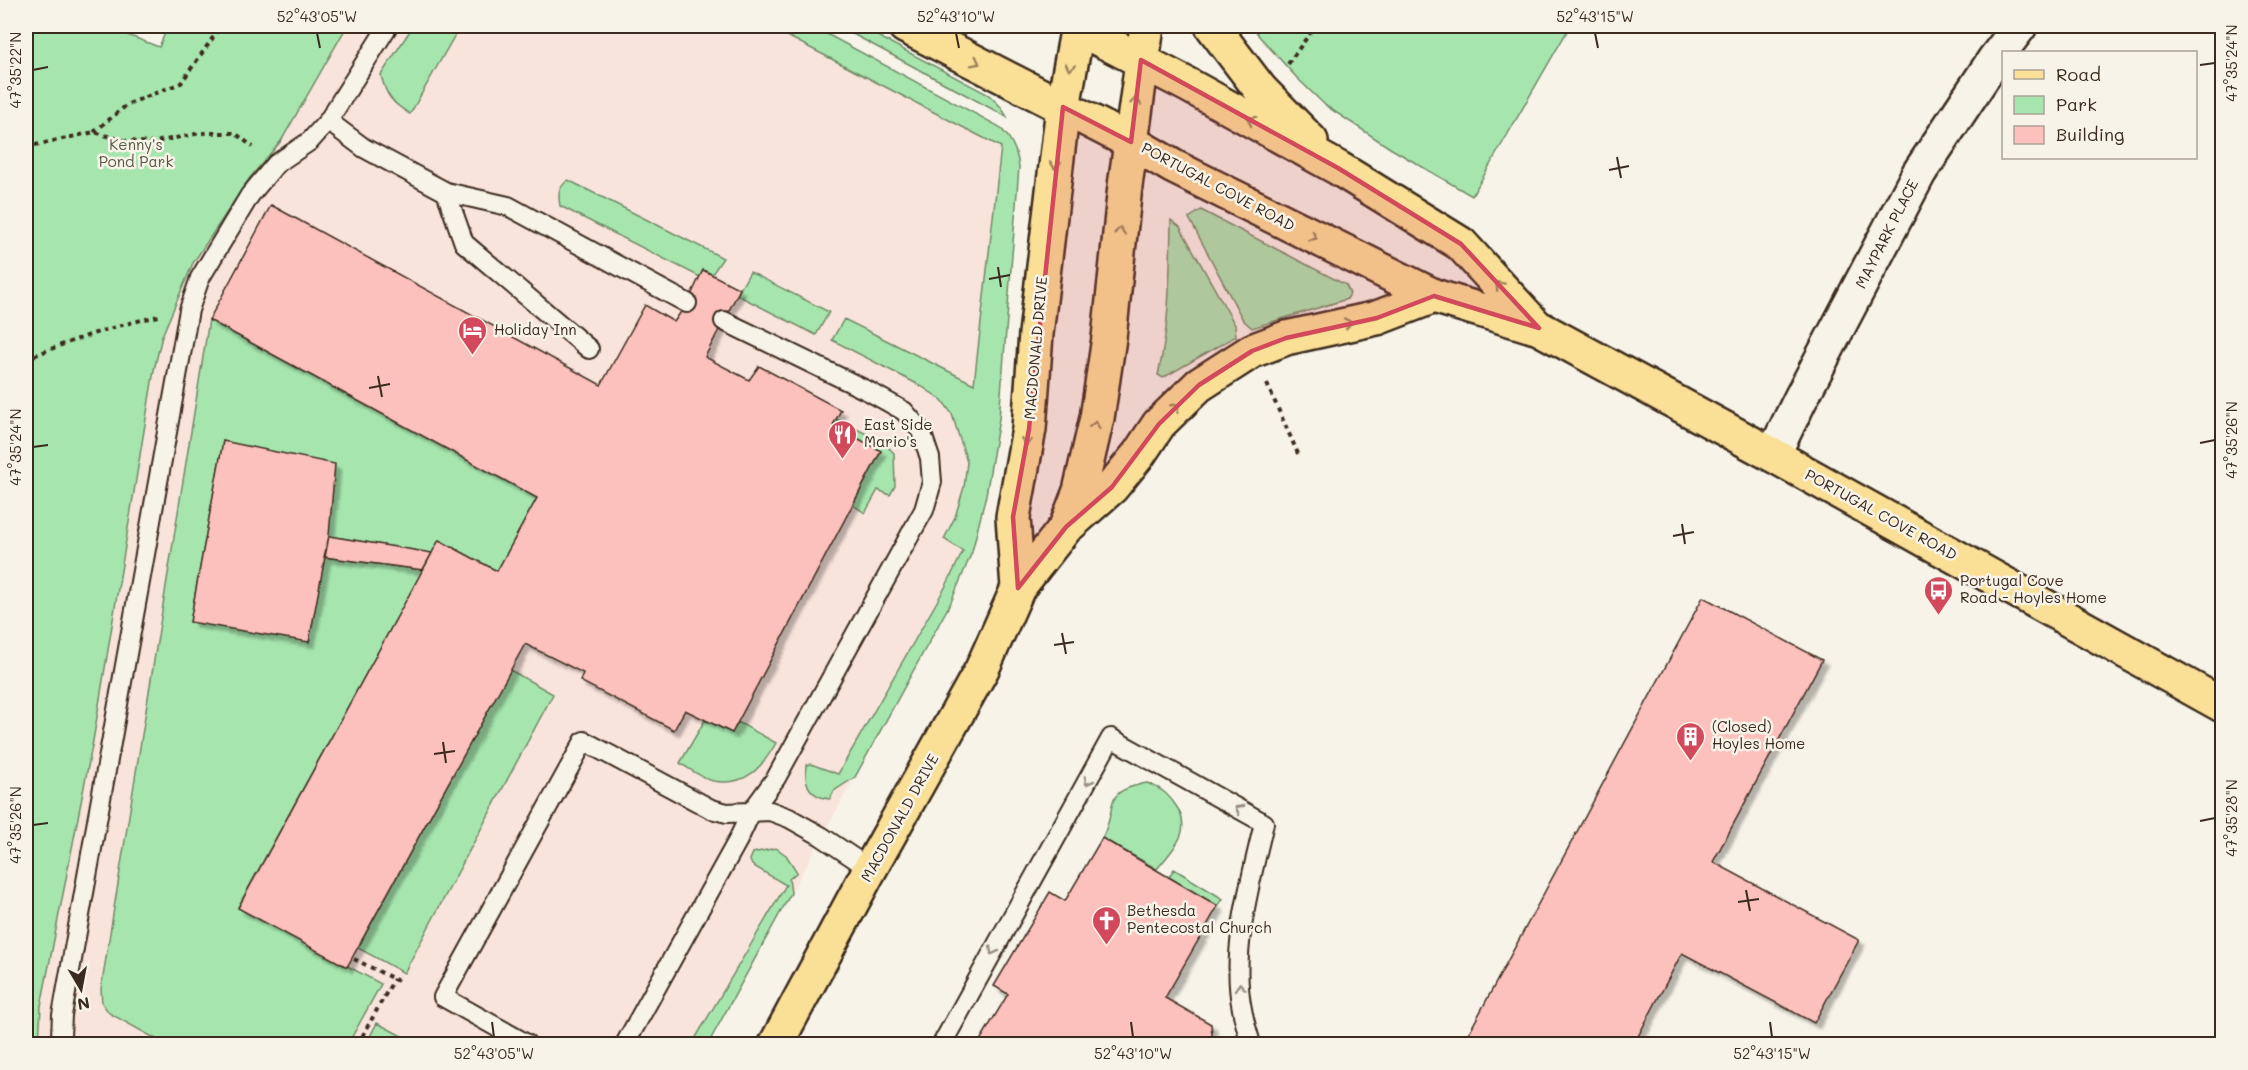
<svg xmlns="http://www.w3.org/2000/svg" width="2248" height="1070" viewBox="0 0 2248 1070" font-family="Mali,sans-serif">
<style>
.built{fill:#f9e4db}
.green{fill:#a6e6ae;stroke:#708866;stroke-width:1.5}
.building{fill:#fdc1bd;stroke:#3b2a1e;stroke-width:1.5;filter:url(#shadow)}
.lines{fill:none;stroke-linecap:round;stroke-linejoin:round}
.lane-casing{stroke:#3b2a1e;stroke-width:22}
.street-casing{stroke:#3b2a1e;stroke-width:38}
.primary-casing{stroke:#3b2a1e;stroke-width:38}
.path{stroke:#3b2a1e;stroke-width:4;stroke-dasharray:4.5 4.5;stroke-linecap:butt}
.lane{stroke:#f7f3e8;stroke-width:18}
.street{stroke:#f7f3e8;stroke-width:33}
.primary{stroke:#fadf96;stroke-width:33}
.oneway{stroke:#9a845a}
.oneway2{stroke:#998e83}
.marked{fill:#d1495b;fill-opacity:0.2;stroke:#d1495b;stroke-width:4.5;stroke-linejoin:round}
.ticks{fill:none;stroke:#3b2a1e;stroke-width:2}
.labels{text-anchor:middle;stroke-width:5;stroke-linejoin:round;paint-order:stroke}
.park-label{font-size:15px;fill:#565942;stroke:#f7f3e8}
.street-label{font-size:15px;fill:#3b2a1e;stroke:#f7f3e8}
.poi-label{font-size:15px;fill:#3b2a1e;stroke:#f7f3e8;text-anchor:start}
.neatline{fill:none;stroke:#3b2a1e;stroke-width:2}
.ticks-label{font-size:15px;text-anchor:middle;fill:#3b2a1e}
</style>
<defs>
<filter id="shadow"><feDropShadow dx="5.5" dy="5.5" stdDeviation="1.5" flood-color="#0004"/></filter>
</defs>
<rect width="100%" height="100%" fill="#f7f3e8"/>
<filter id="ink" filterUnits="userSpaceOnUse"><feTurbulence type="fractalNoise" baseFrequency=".0167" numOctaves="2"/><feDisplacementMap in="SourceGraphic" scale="12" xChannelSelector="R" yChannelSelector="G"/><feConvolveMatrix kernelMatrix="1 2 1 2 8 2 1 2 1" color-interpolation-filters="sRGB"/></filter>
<g filter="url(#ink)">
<path class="built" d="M347,26H812L998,126L1006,133L1018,153L1019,167L999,419L986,495L972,552L951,602L708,1044H39L41,1006L93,741L154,370L162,336L193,263L250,179L281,141Z"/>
<path class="green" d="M26,26H104L159,47L168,26H347L281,141L249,179L193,263L162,336L154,370L93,741L41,1006L39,1044H26Z
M413,26H460L410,114C392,103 386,96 381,75Z
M768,26H812L998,126C1011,137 1017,150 1019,167L999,419L986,495L972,552L951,602L855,777L834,791L830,799C810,797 804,785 806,765L811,764L838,774L947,584L963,551L944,539L955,517L964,487L967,462L952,414L942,400L921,386L832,340L844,319L974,384L1001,147Z
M838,26H859L989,95L1001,107L1007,117Z
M1253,26H1570L1472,196L1390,148L1326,106L1297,78L1259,36Z
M568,180L723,258L712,274L703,270L700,277L560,206C558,194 558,188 568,180Z
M1201,210L1346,285L1350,294L1347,299L1252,328L1243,320L1189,218Z
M1171,220L1180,227L1235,325L1236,336L1163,378L1158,375C1170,325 1170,272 1171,220Z
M750,272L829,312L816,335L737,295Z
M209,320L537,498L497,571L439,540L432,553L329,536L223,441L190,622L309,642L324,557L423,570L238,907L381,984L348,1044H165L109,1013L102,1003L101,989Z
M836,419L883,442L894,453L895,486L890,495L878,490L865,513L853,505L881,451L833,425Z
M510,670L553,694L404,973L358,948Z
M705,720L732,733L738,722L776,743C762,768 745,787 713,781C702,778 690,769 680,763Z
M1147,783C1160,788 1166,792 1174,803C1195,830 1174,848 1157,869L1102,838C1120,804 1099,792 1147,783Z
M776,848L786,855L797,872L789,879L791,893L708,1044H692L786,885L752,865L750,860L753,853Z
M1174,869L1223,899L1218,906L1169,877Z
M377,1023L417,1044H366Z"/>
<path class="building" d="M271,205L601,385L645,305L674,322L687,303L703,270L740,289L705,357L749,380L759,366L841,410L833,425L881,451L732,733L685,710L674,730L580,681L583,673L525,644L347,967L238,908L439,540L497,571L537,498L209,320Z
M223,441L335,464L329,536L309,642L190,622Z
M329,536L432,553L423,570L324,557Z
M1703,597L1822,660L1713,862L1859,940L1814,1023L1682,953L1634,1044H1463Z
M1102,838L1218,906L1165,998L1211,1024L1213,1044H978L1008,994L994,986L1050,892L1065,901Z"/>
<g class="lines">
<defs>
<path id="lane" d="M328,121L364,148L446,192L508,206L687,303
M446,192L464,243L589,349
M63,1044L61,1036L62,1015L189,310L200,278L250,195L276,164L310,141L328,121L388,26
M527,1044L443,997L584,741L711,809L727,813L770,811L789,818L821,836L870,869
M625,1044L738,840L751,812L776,778L910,535L924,510L932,482L930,458L921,431L904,411L870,392L724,321
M942,1044L1111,738L1264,823C1251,880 1230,952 1242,1009C1244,1021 1248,1033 1251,1044"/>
<path id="street" d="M1773,455L1800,400L1919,173L1994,60L2020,26"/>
<path id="primary" d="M905,26L1131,142L1174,167L1434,296L1539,328L1773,455L2222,705
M1074,26L1188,85L1338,168L1461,244L1537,327
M1212,26L1260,89L1311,141
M1070,524L1112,487L1139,454L1159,424L1199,385L1252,351L1286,338L1377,318L1434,296
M1018,588L1013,517L1029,429L1036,334L1063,107L1078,26
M776,1044L870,869L982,669L1018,588L1066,527L1080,491L1097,418L1109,338L1125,186L1147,26"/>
</defs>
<use href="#lane" class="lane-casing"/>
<use href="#street" class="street-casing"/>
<use href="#primary" class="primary-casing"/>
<path class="path" d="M1288,64L1315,26
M94,132L128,104L181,83L221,26
M26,147L94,132L121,140L150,143L201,133H235L253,147
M26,359C69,341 112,326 159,316
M26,380L28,412L26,434
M1267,384L1299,456
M354,959L398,981
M358,1044L394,979"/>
<use href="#lane" class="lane"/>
<use href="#street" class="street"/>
<use href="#primary" class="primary"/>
</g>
<defs><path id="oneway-chevron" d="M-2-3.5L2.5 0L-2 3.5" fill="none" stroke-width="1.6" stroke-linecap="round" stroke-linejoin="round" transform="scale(1.5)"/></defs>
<g class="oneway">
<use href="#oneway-chevron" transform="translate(976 62) rotate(27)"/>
<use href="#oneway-chevron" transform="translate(1070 67) rotate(101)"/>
<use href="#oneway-chevron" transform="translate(1136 101) rotate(-83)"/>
<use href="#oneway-chevron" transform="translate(1251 120) rotate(-151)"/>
<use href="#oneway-chevron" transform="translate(1055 165) rotate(96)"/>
<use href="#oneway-chevron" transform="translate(1120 231) rotate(-84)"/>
<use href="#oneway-chevron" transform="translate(1313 237) rotate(26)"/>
<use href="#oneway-chevron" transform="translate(1499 285) rotate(-133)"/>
<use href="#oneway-chevron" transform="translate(1348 323) rotate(-11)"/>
<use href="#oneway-chevron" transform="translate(1176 407) rotate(-44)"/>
<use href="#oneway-chevron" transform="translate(1095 425) rotate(-78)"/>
<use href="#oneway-chevron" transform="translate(1026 442) rotate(100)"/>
</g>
<g class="oneway2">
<use href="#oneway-chevron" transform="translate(1088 781) rotate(119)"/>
<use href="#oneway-chevron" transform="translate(1239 809) rotate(-151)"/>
<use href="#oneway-chevron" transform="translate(993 951) rotate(119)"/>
<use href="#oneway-chevron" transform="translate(1240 987) rotate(-93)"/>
</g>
</g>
<path class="marked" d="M1141,60L1338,168L1461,244L1539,328L1434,296L1377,318L1286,338L1252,351L1199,385L1159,424L1112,487L1066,527L1018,588L1013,517L1029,429L1063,107L1131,142Z"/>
<path class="ticks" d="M317,33L320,48M956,33L959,48M1595,33L1598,48M2200,65L2215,63M33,70L48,67M1617,157L1621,178M1609,170L1629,166M998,267L1001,287M989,279L1010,275M378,376L382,397M369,388L390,384M2200,443L2215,440M33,447L48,445M1682,524L1685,544M1673,536L1694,532M1062,633L1066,654M1054,645L1074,642M443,742L446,763M434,754L455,751M2200,821L2215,818M33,825L48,823M1746,890L1750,911M1738,902L1759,899M492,1022L494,1037M1131,1022L1133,1037M1770,1022L1772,1037"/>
<defs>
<symbol id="hotel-pin" viewBox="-11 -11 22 30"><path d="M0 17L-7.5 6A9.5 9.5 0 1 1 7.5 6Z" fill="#d1495b" stroke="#f7f3e8"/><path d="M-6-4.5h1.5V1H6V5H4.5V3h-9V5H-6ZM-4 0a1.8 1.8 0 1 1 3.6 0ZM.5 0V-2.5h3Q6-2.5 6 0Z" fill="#fff"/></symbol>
<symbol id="restaurant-pin" viewBox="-11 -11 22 30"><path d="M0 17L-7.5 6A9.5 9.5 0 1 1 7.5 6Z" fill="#d1495b" stroke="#f7f3e8"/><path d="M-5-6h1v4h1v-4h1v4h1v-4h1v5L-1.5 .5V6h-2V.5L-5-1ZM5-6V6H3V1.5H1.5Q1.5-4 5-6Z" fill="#fff"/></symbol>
<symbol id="bus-pin" viewBox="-11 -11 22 30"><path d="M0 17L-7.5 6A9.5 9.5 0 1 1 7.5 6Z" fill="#d1495b" stroke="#f7f3e8"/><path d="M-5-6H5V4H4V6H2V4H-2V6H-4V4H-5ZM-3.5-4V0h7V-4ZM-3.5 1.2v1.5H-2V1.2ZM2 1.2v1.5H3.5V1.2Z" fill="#fff"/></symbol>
<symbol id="building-pin" viewBox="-11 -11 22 30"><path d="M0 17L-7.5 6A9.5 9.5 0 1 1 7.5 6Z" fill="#d1495b" stroke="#f7f3e8"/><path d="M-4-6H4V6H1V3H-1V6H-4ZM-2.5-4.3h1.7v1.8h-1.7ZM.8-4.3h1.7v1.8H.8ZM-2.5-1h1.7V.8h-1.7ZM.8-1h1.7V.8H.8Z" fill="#fff"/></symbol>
<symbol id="church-pin" viewBox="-11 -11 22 30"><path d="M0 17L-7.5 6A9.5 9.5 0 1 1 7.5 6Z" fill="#d1495b" stroke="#f7f3e8"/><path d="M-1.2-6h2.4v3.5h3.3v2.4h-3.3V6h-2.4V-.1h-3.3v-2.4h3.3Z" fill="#fff"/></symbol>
</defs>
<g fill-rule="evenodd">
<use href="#hotel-pin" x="456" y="314" width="33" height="45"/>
<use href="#restaurant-pin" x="826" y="418" width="33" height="45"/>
<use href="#bus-pin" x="1922" y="574" width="33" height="45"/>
<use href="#building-pin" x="1674" y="720" width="33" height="45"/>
<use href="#church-pin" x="1090" y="904" width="33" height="45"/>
</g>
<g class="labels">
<g class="park-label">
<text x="136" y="150">Kenny's<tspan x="136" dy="17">Pond Park</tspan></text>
</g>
<g class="street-label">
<text transform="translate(1218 187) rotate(28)" y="5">PORTUGAL COVE ROAD</text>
<text transform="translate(1887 234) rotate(-63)" y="5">MAYPARK PLACE</text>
<text transform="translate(1036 348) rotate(-85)" y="5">MACDONALD DRIVE</text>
<text transform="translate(1881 515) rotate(29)" y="5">PORTUGAL COVE ROAD</text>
<text transform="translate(900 818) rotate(-61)" y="5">MACDONALD DRIVE</text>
</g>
<g class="poi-label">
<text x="494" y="335">Holiday Inn</text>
<text x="864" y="430">East Side<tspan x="864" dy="17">Mario's</tspan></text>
<text x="1960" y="586">Portugal Cove<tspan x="1960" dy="17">Road - Hoyles Home</tspan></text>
<text x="1712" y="732">(Closed)<tspan x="1712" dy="17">Hoyles Home</tspan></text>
<text x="1127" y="916">Bethesda<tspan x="1127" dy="17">Pentecostal Church</tspan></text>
</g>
</g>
<rect width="2248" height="1070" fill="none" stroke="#f7f3e8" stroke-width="66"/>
<rect x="2002" y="51" width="195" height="108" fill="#f7f3e8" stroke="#aca397" stroke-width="1.5"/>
<rect x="2014" y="70" width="30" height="9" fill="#fadf96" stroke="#aca397" stroke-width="1.5"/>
<text x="2056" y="81" font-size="18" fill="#3b2a1e">Road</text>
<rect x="2014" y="96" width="30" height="18" fill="#a6e6ae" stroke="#aca397" stroke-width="1.5"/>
<text x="2056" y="111" font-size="18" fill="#3b2a1e">Park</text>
<rect x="2014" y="126" width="30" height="18" fill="#fdc1bd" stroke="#aca397" stroke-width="1.5"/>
<text x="2056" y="141" font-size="18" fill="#3b2a1e">Building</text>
<g transform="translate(81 989) rotate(170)" stroke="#f7f3e8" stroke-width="4.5" paint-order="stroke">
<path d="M0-4.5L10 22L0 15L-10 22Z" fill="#3b2a1e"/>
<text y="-9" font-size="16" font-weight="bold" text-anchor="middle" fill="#3b2a1e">N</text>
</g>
<rect x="33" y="33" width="2182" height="1004" class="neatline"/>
<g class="ticks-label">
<text x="317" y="22">52°43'05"W</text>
<text x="956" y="22">52°43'10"W</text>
<text x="1595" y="22">52°43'15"W</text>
<text transform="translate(2232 63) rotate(-90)" y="5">47°35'24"N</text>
<text transform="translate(16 70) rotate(-90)" y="5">47°35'22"N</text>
<text transform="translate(2232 440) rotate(-90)" y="5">47°35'26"N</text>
<text transform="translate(16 447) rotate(-90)" y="5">47°35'24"N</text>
<text transform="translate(2232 818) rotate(-90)" y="5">47°35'28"N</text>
<text transform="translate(16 825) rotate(-90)" y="5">47°35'26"N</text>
<text x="494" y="1059">52°43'05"W</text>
<text x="1133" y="1059">52°43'10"W</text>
<text x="1772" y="1059">52°43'15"W</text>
</g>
</svg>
